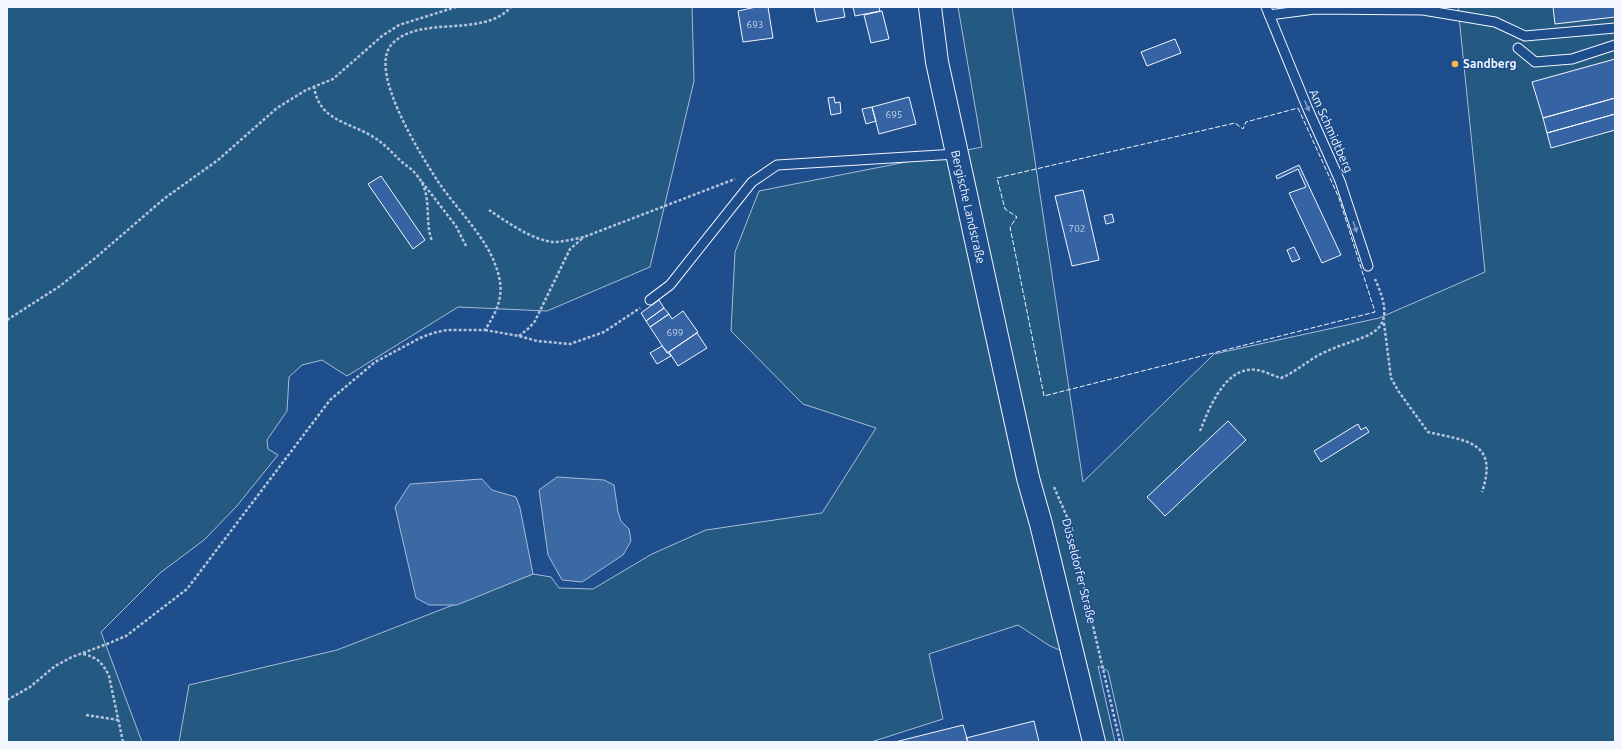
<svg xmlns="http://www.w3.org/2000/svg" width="1622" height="749" viewBox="0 0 1622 749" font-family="Ubuntu,sans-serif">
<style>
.green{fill:#245a82;stroke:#a8bbd7}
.water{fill:#3b69a3;stroke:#a8bbd7}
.building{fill:#3563a3;stroke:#f2f6ff}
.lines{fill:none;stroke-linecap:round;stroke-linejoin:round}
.lane-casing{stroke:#f2f6ff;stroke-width:11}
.primary-casing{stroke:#f2f6ff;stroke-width:24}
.path{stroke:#b3c4dc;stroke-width:2.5;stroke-dasharray:3 2;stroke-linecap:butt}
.lane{stroke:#1f4e8c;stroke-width:9}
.primary{stroke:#1f4e8c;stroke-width:22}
.fence{stroke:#f2f6ff;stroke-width:1;stroke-dasharray:5 2;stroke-linecap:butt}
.oneway{fill:#7e9ac0}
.poi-dot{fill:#ffb74d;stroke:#1f4e8c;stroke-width:1.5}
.labels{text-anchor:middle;stroke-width:3;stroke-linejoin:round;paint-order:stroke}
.number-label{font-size:10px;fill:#c3d1e8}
.poi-label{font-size:12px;font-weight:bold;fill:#f2f6ff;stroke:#1f4e8c;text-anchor:start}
.street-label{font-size:12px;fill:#f2f6ff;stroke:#1f4e8c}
</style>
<rect width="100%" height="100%" fill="#1f4e8c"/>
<path class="green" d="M7,7H692L694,81L650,267L547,311L458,307L347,376L322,360L302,365L289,377L287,411L267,440L268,449L278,455L236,507L204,540L160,573L101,632L142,742H7Z
M958,7H1012L1083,482L1214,354L1379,318L1485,272L1458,7H1615V742H1124L1108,671L1098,666L1115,742H1105L1086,661L1050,646L1018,625L929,654L943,719L871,742H179L189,685L337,650L533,574L551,577L559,588L593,589L652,554L706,530L822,513L876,428L803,404L731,331L735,252L759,191L982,147Z"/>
<path class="water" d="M557,477L604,480L614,485L618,512L621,521L629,529L631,541L623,555L582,582L562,580L548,555L539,490Z
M482,479L492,490L516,497L520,508L533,574L457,605H429L416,598L395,507L410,484Z"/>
<path class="building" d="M756,7H768L773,38L743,42L738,11Z
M814,7H843L845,17L817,22Z
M853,7H879L880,11L855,16Z
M1553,7H1615V17L1555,24Z
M882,11L889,39L871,43L864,15Z
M1175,39L1181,53L1147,66L1141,52Z
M1615,59V98L1543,118L1532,82Z
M834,97L835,103L840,102L841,113L831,115L828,98Z
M909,97L916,124L879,134L872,107Z
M1615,98V114L1547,133L1543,118Z
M872,107L876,121L866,124L862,109Z
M1615,114V130L1551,148L1547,133Z
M1299,165L1341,255L1322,263L1289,193L1306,187L1298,169L1277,179L1276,176Z
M381,176L425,240L413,249L368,184Z
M1083,190L1099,260L1072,266L1055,196Z
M1112,214L1114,222L1106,224L1104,216Z
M1294,247L1300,259L1292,262L1287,250Z
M659,300L664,308L646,321L641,313Z
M664,308L669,314L650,327L646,321Z
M683,311L698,332L667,353L650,327L669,314L672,319Z
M697,333L707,348L678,366L669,352Z
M662,346L671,356L657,364L650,353Z
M1228,421L1246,440L1165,516L1147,497Z
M1358,424L1361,430L1366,427L1369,432L1321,462L1314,451Z
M1034,721L1039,742H968L966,738Z
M963,725L968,742H895Z"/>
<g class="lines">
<defs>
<path id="lane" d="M1266,7L1307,107L1340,181L1368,266
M1269,15L1315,9L1423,10L1495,22L1525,36L1615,28
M1518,48L1535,62L1572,59L1615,45
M650,300L670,285L752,182L777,165L956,154"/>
<path id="primary" d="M930,7L937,62L1028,478L1041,524L1094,742"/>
</defs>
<use href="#lane" class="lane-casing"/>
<use href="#primary" class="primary-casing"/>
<path class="path" d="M314,86C319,122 349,121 375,138C386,145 393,154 402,162C406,166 411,168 414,172C435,194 423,218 432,241
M422,182L456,226L466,246
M489,210C507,222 532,240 553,242C563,242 575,239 584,237L735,179
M7,320L60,286L94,259L165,198L218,160L277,108L306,90L333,79L382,36L399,25L456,7
M1384,323L1391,378L1399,392L1428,432C1466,441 1499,441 1482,492
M485,330L519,336L537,341L570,344L604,332L640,308
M519,336L529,328L535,321L570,249L584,237
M1200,431C1209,409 1225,365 1257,370C1265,371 1273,376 1281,378C1296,372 1308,360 1323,353C1363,333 1403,340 1375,279
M1054,487L1067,517L1076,553L1120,742
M83,654C97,657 103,663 109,676L123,742
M7,700L30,687L55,666L72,657L107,644L126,636L187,589L330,400L375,362L420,338L433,333L447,330H485C494,316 503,300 500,282C494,243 458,212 437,180C421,155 367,70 392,44C420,14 482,39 511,7
M86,715L118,720"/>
<use href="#lane" class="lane"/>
<use href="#primary" class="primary"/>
<path class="fence" d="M1298,108L1339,198L1375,312L1044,396L1010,227L1017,217L1005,209L997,178L1235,123L1243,129L1246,122Z"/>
</g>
<defs><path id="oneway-solid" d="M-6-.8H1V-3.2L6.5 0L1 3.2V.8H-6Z"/></defs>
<g class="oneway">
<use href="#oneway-solid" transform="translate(1307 106) rotate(67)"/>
<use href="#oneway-solid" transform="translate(1355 227) rotate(72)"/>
</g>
<circle class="poi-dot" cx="1455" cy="64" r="4"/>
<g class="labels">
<g class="number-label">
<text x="755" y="28">693</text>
<text x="894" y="118">695</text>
<text x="1077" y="232">702</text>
<text x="675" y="336">699</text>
</g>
<g class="poi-label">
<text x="1463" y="68">Sandberg</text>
</g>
<g class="street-label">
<text transform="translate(1331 131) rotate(66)" y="4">Am Schmidtberg</text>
<text transform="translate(968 207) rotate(77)" y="4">Bergische Landstraße</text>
<text transform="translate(1079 571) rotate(76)" y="4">Düsseldorfer Straße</text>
</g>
</g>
<rect width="1622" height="749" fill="none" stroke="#f2f6ff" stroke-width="16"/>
</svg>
